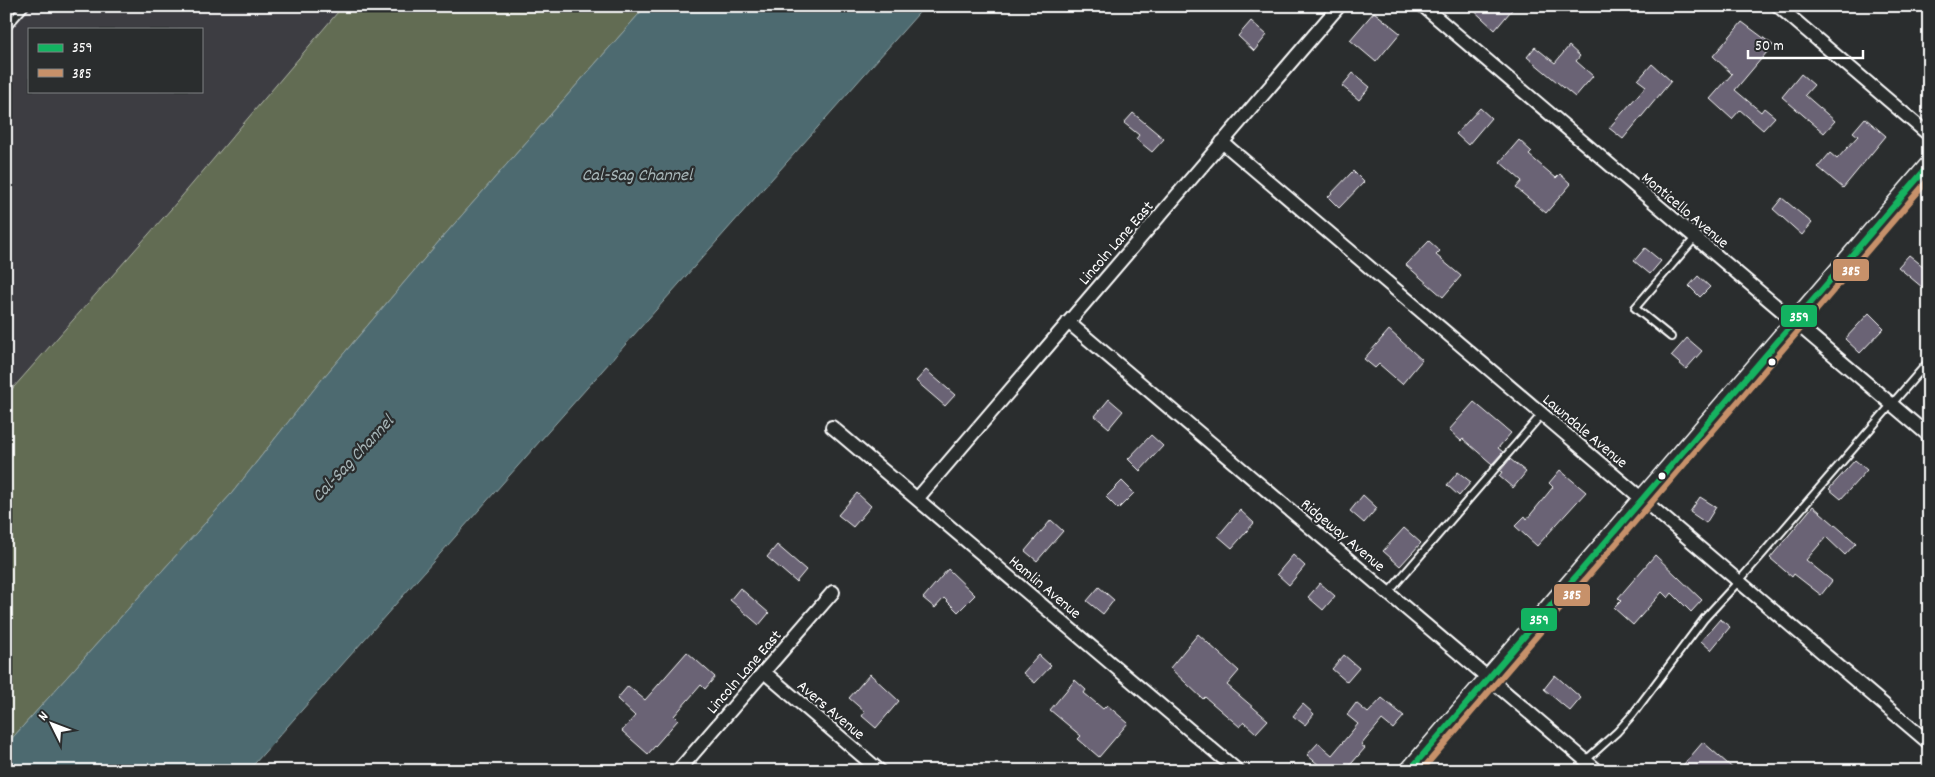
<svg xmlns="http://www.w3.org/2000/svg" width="1935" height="777" viewBox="0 0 1935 777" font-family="Dekko,sans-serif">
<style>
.built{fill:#3e3d43;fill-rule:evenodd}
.green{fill:#626c52;stroke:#b0b6a8}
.water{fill:#4d6b6f;stroke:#94a6a9}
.building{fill:#6b6374;stroke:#fff}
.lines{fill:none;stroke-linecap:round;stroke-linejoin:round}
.lane-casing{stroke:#fff;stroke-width:10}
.street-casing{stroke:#fff;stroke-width:16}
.secondary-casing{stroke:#fff;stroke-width:21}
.lane{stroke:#2a2d2e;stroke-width:6}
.street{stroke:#2a2d2e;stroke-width:12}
.secondary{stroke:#2a2d2e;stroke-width:18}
.bus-1-casing{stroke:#2a2d2e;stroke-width:10}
.bus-2-casing{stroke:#2a2d2e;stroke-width:10}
.bus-1{stroke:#13b361;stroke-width:6}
.bus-2{stroke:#c7916a;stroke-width:6}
.bus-dot{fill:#fff;stroke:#2a2d2e;stroke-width:2}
.labels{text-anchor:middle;stroke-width:4.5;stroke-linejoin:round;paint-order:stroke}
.street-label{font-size:16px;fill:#fff;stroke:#2a2d2e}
.water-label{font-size:18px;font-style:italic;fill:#a6b5b7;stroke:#2a2d2e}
.line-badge{stroke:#2a2d2e;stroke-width:2}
.badge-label{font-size:14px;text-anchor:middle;font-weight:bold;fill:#fff}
</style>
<rect width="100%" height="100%" fill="#2a2d2e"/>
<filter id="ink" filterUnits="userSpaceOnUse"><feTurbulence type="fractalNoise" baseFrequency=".02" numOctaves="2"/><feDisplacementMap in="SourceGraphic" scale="10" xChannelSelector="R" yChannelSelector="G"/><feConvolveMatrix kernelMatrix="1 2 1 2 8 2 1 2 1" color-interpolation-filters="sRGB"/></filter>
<g filter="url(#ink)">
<path class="built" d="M6,6H343L171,209L6,396ZM29,29H201V91H29Z"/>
<path class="green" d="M343,6H646L441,239L323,378L232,493L6,745V396L171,209Z"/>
<path class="water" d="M646,6H925L248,771H6V745L232,493L323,378L441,239Z"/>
<path class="building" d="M1469,6H1515L1495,30Z
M1374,12L1400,33L1376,62L1350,40Z
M1251,21L1267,35L1254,51L1238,36Z
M1742,22L1773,45L1735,90L1761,112L1764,108L1775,117L1763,130L1740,110L1732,119L1710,99L1732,74L1713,56Z
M1569,46L1580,56L1576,61L1593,76L1575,97L1527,57L1535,47L1555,63Z
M1652,64L1671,81L1623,139L1609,128L1646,86L1638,80Z
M1353,73L1370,87L1359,100L1342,86Z
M1801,74L1814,85L1805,95L1835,121L1824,133L1782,97Z
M1480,108L1491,118L1468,145L1456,134Z
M1133,113L1164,139L1152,152L1136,139L1139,135L1124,123Z
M1865,118L1886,136L1843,188L1818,167L1830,153L1837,159L1858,136L1853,132Z
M1519,140L1532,152L1529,155L1556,178L1560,174L1571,184L1546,213L1516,188L1522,181L1500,162Z
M1353,171L1364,182L1339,208L1328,197Z
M1782,198L1812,223L1802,235L1773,209Z
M1429,241L1440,251L1436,255L1461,276L1443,297L1406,265Z
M1645,248L1661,261L1650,274L1634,261Z
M1909,255L1929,271V293L1898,267Z
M1698,276L1710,287L1700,297L1689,286Z
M1869,313L1884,328L1860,353L1845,339Z
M1389,330L1422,360L1402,384L1379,364L1375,368L1364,359Z
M1687,338L1702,351L1686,369L1671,356Z
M926,370L955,395L945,406L916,381Z
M1109,399L1123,411L1109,428L1095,416Z
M1474,402L1511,433L1498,448L1503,452L1492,464L1463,439L1461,441L1449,430Z
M1151,435L1163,446L1140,471L1128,459Z
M1510,459L1526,472L1513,488L1499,476L1502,472L1500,471Z
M1855,460L1867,470L1841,499L1829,489Z
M1560,470L1586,492L1537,546L1515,526L1525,516L1527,519L1553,487L1549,483Z
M1458,472L1471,482L1459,496L1447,485Z
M1122,481L1134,493L1118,509L1106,497Z
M857,493L871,506L853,527L838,515Z
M1363,495L1377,508L1364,523L1350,511Z
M1700,497L1716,507L1706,523L1690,512Z
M1813,506L1856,543L1845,555L1826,537L1806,560L1832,581L1821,595L1794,574L1792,577L1770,558Z
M1240,510L1254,523L1232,548L1218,536Z
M1051,520L1063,531L1037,561L1025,551Z
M1404,528L1421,543L1400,566L1383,551Z
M777,545L806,570L796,582L767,557Z
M1293,555L1305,566L1289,585L1277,574Z
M1655,555L1702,600L1691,612L1672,593L1668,598L1662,592L1633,625L1614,608L1621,601L1618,598Z
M948,569L975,595L958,612L944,598L935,608L923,598Z
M1320,583L1335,596L1323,610L1308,597Z
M1099,587L1114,600L1103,614L1087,601Z
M740,588L769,613L759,625L730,600Z
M1720,619L1730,627L1711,650L1701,641Z
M1198,634L1239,671L1227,685L1268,720L1256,733L1244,722L1240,727L1205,697L1203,699L1170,668Z
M687,652L715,677L705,689L701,685L674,716L678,720L648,754L622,731L635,716L617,699L628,686L645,700Z
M1039,655L1051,666L1035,683L1023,673Z
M1344,655L1359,668L1347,682L1332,669Z
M870,674L899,701L876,728L862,716L865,712L849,698Z
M1555,675L1581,698L1570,711L1544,689Z
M1075,680L1086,690L1084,693L1103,709L1107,705L1128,723L1099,757L1078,739L1081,736L1050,710Z
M1382,698L1404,716L1393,729L1382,720L1361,745L1365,748L1345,771H1326L1307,755L1318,743L1332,755L1358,724L1347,715L1356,703L1368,713Z
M1303,704L1314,714L1305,725L1293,716Z
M1703,742L1736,771H1678Z"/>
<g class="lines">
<defs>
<path id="lane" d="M6,28L25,6
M1671,337L1635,308L1695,238
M1388,593L1542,414
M1586,760L1617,732L1633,714L1704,619L1739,581L1929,361"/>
<path id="street" d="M1423,6L1929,436
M1778,6L1929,135
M1222,142L1929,743
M1068,322L1598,771
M832,427L1238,771
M917,499L1339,6
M764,672L880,771
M678,771L833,592"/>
<path id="secondary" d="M1409,771L1929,165"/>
</defs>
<use href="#lane" class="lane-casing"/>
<use href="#street" class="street-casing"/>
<use href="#secondary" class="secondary-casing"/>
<use href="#lane" class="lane"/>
<use href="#street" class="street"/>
<use href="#secondary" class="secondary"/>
<defs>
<path id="bus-1" d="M1409,771L1929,165"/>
<path id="bus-2" d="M1421,771L1929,179"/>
</defs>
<use href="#bus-1" class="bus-1-casing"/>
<use href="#bus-2" class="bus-2-casing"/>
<use href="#bus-1" class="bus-1"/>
<use href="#bus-2" class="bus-2"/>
</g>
</g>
<g class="bus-dot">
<circle cx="1772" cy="362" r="4.5"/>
<circle cx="1662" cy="476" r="4.5"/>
</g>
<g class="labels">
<g class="street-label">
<text transform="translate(1686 209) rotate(40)" y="6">Monticello Avenue</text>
<text transform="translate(1115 242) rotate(-49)" y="6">Lincoln Lane East</text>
<text transform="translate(1586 430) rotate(40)" y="6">Lawndale Avenue</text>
<text transform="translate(1344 534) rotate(40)" y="6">Ridgeway Avenue</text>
<text transform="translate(1046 586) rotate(40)" y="6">Hamlin Avenue</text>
<text transform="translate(743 671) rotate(-49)" y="6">Lincoln Lane East</text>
<text transform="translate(832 709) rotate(40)" y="6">Avers Avenue</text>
</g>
<g class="water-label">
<text x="637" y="180">Cal-Sag Channel</text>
<text transform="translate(352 458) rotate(-47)" y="6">Cal-Sag Channel</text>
</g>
</g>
<g class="line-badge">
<rect x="1832" y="258" width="38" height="24" rx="5" fill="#c7916a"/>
<rect x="1780" y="304" width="38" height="24" rx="5" fill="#13b361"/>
<rect x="1553" y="583" width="38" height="24" rx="5" fill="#c7916a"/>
<rect x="1520" y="607" width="38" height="25" rx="5" fill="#13b361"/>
</g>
<g class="badge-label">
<text x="1851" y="275">385</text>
<text x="1799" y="321">359</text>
<text x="1572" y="599">385</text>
<text x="1539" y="624">359</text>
</g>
<rect width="1935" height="777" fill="none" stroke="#2a2d2e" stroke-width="25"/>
<rect x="12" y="12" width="1910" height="752" fill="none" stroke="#fff" stroke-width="2" filter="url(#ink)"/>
<rect x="28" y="28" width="175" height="65" fill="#2a2d2e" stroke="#7f8182"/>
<rect x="38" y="44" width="25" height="8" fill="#13b361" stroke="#7f8182"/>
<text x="72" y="52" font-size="15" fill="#ffffff">359</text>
<rect x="38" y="69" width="25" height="8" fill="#c7916a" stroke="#7f8182"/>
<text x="72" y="78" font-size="15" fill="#ffffff">385</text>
<g transform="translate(52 724) rotate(312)" stroke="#2a2d2e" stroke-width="4" paint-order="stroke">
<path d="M0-4L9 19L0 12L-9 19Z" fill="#ffffff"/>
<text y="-8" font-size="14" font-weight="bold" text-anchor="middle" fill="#ffffff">N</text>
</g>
<path d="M1748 50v8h115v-8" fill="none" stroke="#ffffff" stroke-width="2.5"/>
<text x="1755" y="50" font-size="15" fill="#ffffff" stroke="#2a2d2e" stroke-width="4" paint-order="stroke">50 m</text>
</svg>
